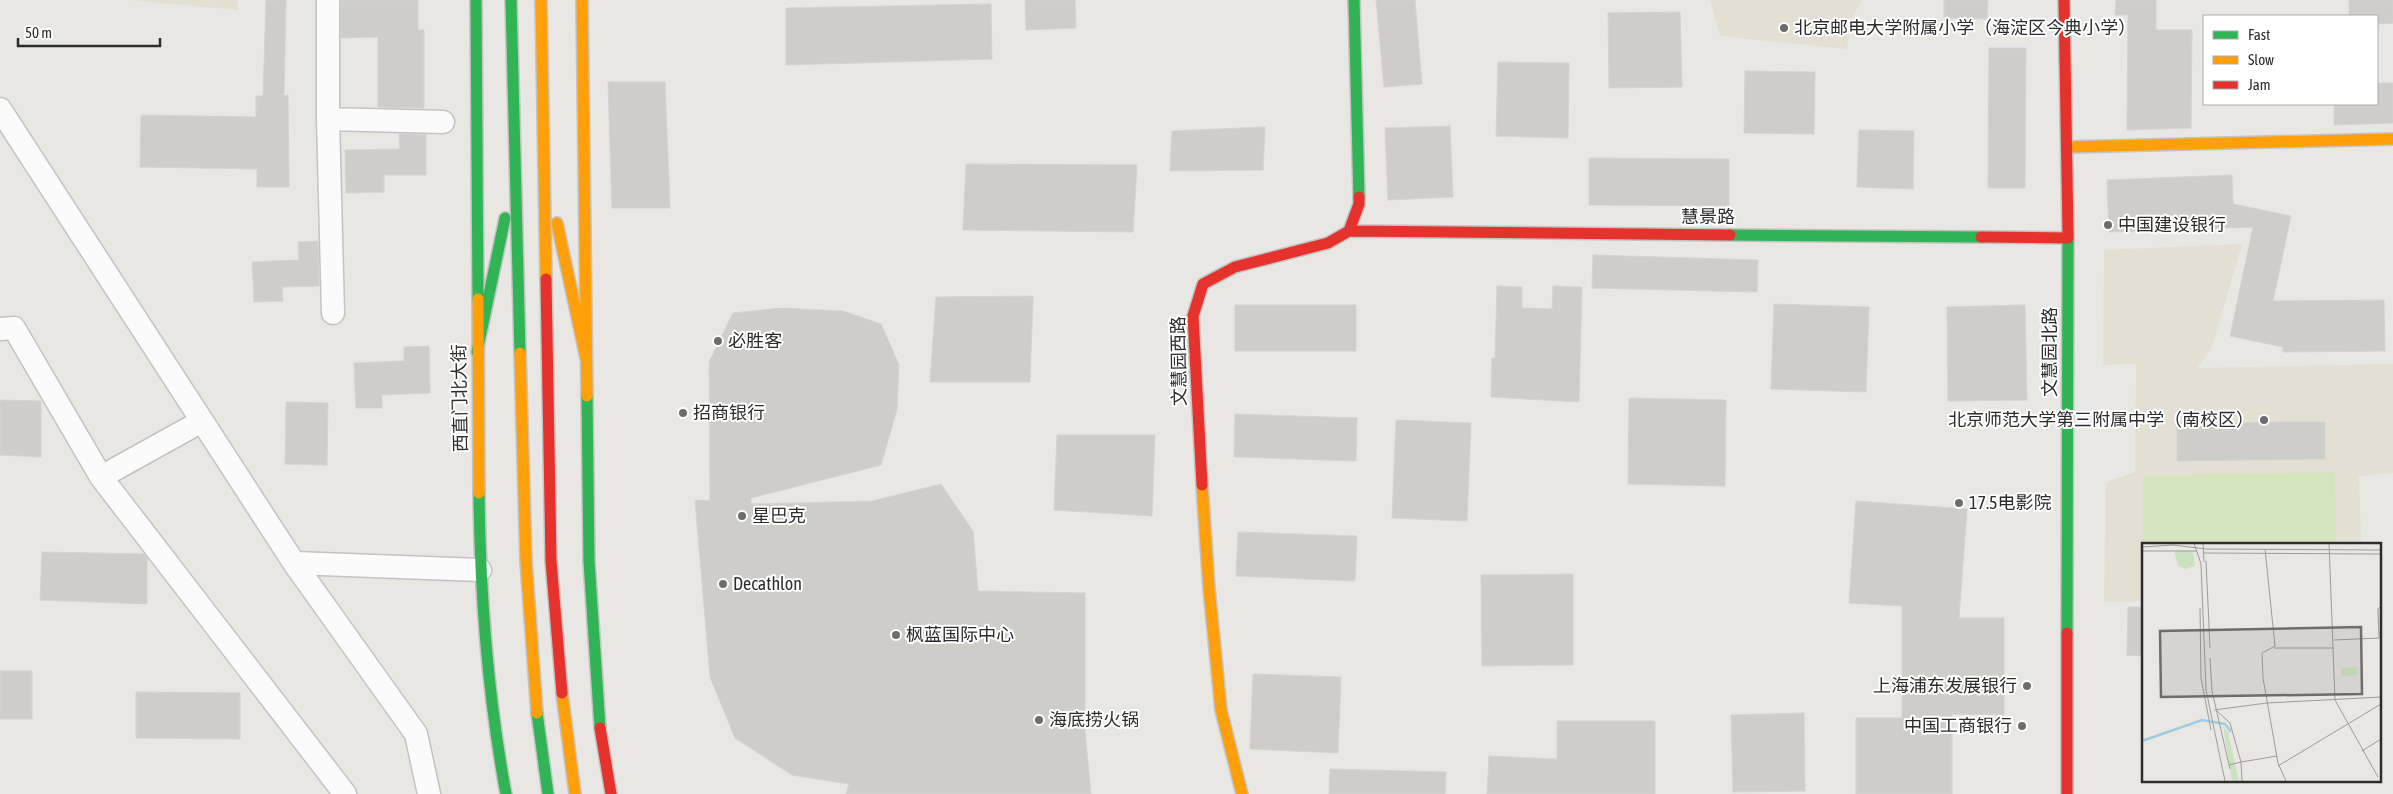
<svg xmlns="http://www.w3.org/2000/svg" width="2393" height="794" viewBox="0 0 2393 794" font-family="'Asap Condensed','Noto Sans SC',sans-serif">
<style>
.education{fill:#e3dfd3}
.pitch{fill:#d4e5be}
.building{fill:#cecdc9;stroke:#d4d3cf}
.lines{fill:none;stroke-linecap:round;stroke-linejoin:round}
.street-casing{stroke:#c4c3c3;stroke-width:25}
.fast-casing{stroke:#c4c3c3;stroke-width:14}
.slow-casing{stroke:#c4c3c3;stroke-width:14}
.jam-casing{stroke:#c4c3c3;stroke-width:14}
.street{stroke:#fcfbfb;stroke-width:22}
.fast{stroke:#30b455;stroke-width:11}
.slow{stroke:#ff9f0a;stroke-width:11}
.jam{stroke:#e5322d;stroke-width:11}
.poi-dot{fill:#6e6d6c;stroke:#fff;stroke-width:2}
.labels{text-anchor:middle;stroke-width:4;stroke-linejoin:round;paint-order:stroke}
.poi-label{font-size:18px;fill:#2c2c2c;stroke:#fff;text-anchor:start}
.street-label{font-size:18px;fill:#2c2c2c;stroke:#fff}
.inset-river{fill:none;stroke:#9fcde3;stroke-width:2.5}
.inset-road{fill:none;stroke:#9d9c9a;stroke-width:1}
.view{fill:#6e6d6c;fill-opacity:0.15;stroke:#6e6d6c;stroke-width:2.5}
.inset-edge{fill:none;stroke:#2c2c2c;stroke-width:2.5}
</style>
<rect width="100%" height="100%" fill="#e9e7e3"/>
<path class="education" d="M128,0H238V10Z
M1710,0H1862L1851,20L1847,49L1720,36Z
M2242,244L2213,344L2198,368L2393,364V473L2359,476L2361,544H2143V601L2104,602L2106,482L2135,472L2136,364L2103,365L2104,250Z"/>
<path class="pitch" d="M2335,472L2336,544H2143V476Z"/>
<path class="building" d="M266,0H286L284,96L288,95L289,187H257V169L140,167L141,115L256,117V96H263Z
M341,0H418V30H424V108L378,107V37L341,38Z
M1025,0H1075L1076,28L1026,30Z
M1376,0H1415L1422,84L1384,87Z
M1944,0H1988L1987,19L1944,18Z
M2116,0H2156V30H2192L2191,128L2127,130L2128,15H2115Z
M2349,0H2393V23L2377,24V16H2349Z
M991,4L992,59L786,65V8Z
M1680,12L1682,87L1609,88L1608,13Z
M1989,48H2026L2025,188H1988Z
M1498,62L1569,63L1568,138L1496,136Z
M1745,71L1815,72L1814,134L1744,133Z
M608,82H665L670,208H612Z
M2377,83H2393V123L2334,125V104H2377Z
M1450,126L1453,197L1388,200L1385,128Z
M1265,127L1263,170L1170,171L1172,131Z
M1859,130L1914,131L1913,189L1857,187Z
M399,134L426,135V175H384V192L346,193L345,150L400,149Z
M1589,158L1729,159V206L1589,205Z
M966,164L1137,165L1133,232L963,230Z
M2232,175L2233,204L2291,216L2273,301L2384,300L2385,351L2283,352V347L2230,336L2253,227L2109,232L2107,180Z
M318,241L319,286L282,287L283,301L254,302L252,262L299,260L298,242Z
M1593,255L1758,260L1757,292L1592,288Z
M1497,286L1522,287V308L1552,309L1553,286L1582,287L1579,402L1491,397L1492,358H1495Z
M1033,296L1030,382H930L936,297Z
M1774,304L1869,307L1866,392L1771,389Z
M1235,305H1356V351H1235Z
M2025,305L2027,400L1948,401L1947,307Z
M781,308L843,311L881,324L899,365L897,409L881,465L751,498V504L872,501L941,484L973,531L978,591L1085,593V731L1091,794H846L849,784L792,775L735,738L710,677L695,500L710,501L709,362L733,313Z
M429,346L430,393L382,395V408H356L354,363L404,361V347Z
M1629,398L1726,400L1725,486L1628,484Z
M0,400L41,401V457L0,455Z
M286,402L328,403L327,465L285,464Z
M1235,414L1357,418L1356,461L1234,457Z
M1396,420L1471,423L1467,521L1392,518Z
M2325,422V459L2177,461V423Z
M1057,435H1155L1152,516L1054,510Z
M1856,501L1967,509L1959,618H2004V715L1952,714V794H1856V718H1902V606L1849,603Z
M1238,532L1357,536L1355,581L1236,576Z
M42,552L144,554L147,558V604L40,600Z
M1573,574V665L1482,666L1481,575Z
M2128,607H2143V656L2127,655Z
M0,671H32V719H0Z
M1253,674L1341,677L1338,753L1250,749Z
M136,692L240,693V739L136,738Z
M1804,713L1805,791L1733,792L1731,715Z
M1557,721H1655V794H1487L1489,756L1557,759Z
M1330,769L1446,772L1445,794H1329Z"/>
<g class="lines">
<defs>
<path id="street" d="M328,0V119L443,122
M0,109L294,563L480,570
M328,119L333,313
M0,329L14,328L101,477L202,421
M101,477L345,794
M294,563L416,734L429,794"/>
<path id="fast" d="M476,0L478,299
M511,0L520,353
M1354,0L1359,197
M1730,235L1981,237
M477,352L505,218
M587,396L589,561L600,728
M479,493C480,591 488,697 506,794
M2067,633L2068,234
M537,713L548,794"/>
<path id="slow" d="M541,0L546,279
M582,0L587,396
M2068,147L2393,139
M557,223L586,358
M478,299L479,493
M520,353L526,561L537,713
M1202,485L1209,588L1221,710L1242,794
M562,693L575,794"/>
<path id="jam" d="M2064,0L2068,234
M1349,231L1730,235
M1981,237L2068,238
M546,279L551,561L562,693
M1202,485L1193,316L1203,284L1235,267L1328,243L1349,231L1359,204V197
M600,728L611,794
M2067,794V633"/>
</defs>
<use href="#street" class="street-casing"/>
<use href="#fast" class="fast-casing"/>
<use href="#slow" class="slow-casing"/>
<use href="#jam" class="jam-casing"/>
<use href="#street" class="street"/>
<use href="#fast" class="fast"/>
<use href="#slow" class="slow"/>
<use href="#jam" class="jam"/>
</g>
<g class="poi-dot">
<circle cx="1784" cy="28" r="5"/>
<circle cx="2108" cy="225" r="5"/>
<circle cx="718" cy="341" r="5"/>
<circle cx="683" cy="413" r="5"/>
<circle cx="2264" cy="420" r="5"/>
<circle cx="1959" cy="503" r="5"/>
<circle cx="742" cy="516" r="5"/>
<circle cx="723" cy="584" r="5"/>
<circle cx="896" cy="635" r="5"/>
<circle cx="2027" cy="686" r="5"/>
<circle cx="1039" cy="720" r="5"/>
<circle cx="2022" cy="726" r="5"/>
</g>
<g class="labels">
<g class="poi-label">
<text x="1794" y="34">北京邮电大学附属小学（海淀区今典小学）</text>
<text x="2118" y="231">中国建设银行</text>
<text x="728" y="347">必胜客</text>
<text x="693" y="419">招商银行</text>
<text x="2254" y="426" text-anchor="end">北京师范大学第三附属中学（南校区）</text>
<text x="1969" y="509">17.5电影院</text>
<text x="752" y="522">星巴克</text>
<text x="733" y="590">Decathlon</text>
<text x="906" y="641">枫蓝国际中心</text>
<text x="2017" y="692" text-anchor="end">上海浦东发展银行</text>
<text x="1049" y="726">海底捞火锅</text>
<text x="2012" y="732" text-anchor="end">中国工商银行</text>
</g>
<g class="street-label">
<text x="1708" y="223">慧景路</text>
<text transform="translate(2050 352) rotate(-90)" y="6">文慧园北路</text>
<text transform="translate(1179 361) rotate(-91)" y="6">文慧园西路</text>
<text transform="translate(460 398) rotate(-91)" y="6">西直门北大街</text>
</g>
</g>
<g transform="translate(2142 543)">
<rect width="239" height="239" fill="#e9e7e3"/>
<path d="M32,8H51L53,23L43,26L36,22ZM81,183L86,189L97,238H90Z" fill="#cbe2c0"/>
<path d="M215,124V132L199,133V125Z" fill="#d4e5be"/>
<path class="inset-river" d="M0,198L60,177L83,181L89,189"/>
<path class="inset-road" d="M52,0L59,21L64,147L83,238M61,0L62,19M187,0L193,157L236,234M0,4L31,2L64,6L239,7M123,6L133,103L120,110L121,135L136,220L144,238M0,8H55M62,10L239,11M64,18L68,105M58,65L59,135L69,187M192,97L237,95L236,66L239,63M132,105H192M68,115L70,148L88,226M72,167L125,160L239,154M75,168L88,180L99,219L135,213M220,208L239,196M87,222L99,219L100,238M136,223L239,161"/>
<path class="view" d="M219,84L220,151L19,154L18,88Z"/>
<rect width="239" height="239" class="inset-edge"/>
</g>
<rect x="2203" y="15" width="175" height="90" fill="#ffffff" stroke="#ababab"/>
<rect x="2213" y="31" width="25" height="8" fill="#30b455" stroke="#ababab"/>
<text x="2248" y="40" font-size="15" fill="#2c2c2c">Fast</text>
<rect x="2213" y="56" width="25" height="8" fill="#ff9f0a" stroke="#ababab"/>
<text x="2248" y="65" font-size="15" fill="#2c2c2c">Slow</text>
<rect x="2213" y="81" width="25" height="8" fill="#e5322d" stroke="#ababab"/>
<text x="2248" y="90" font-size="15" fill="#2c2c2c">Jam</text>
<path d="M18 38v8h142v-8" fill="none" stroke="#2c2c2c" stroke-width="2.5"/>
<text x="25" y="38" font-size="15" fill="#2c2c2c" stroke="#ffffff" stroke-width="4" paint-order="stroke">50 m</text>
</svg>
